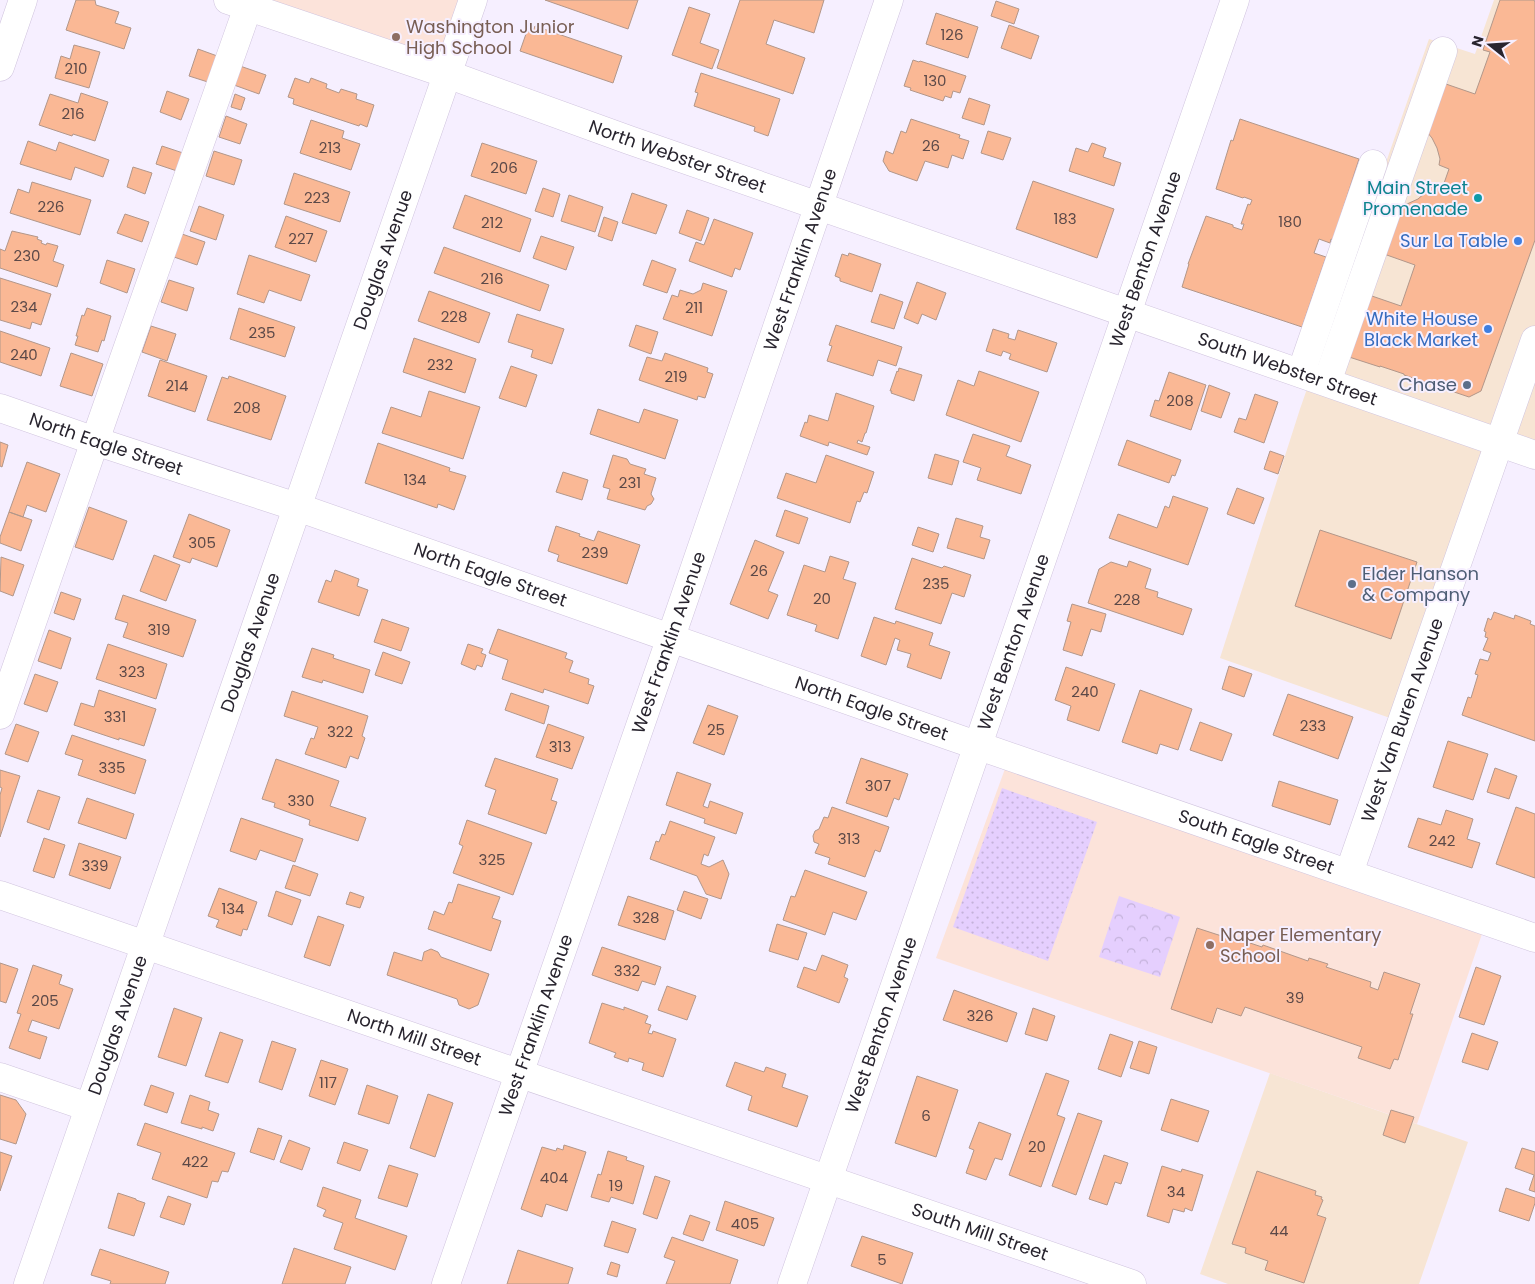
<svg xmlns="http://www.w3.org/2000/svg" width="1535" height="1284" viewBox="0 0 1535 1284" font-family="Poppins,sans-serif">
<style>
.commercial{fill:#f7e5d4}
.education{fill:#fce3da}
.grass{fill:url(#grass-dots)}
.park{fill:url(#park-crowns)}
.building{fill:#fab895;stroke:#b2978a}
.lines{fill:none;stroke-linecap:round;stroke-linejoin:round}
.minor-casing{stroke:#d0c4de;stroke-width:29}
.minor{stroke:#fff;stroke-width:28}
.education-dot{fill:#8d6e63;stroke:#f6efff;stroke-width:2}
.culture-dot{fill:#0f9aa8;stroke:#f6efff;stroke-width:2}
.shop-dot{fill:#3f7fe0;stroke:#f6efff;stroke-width:2}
.service-dot{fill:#5c6f8a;stroke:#f6efff;stroke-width:2}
.labels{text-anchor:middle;stroke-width:4;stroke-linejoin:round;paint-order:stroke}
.number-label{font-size:15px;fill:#5c4948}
.education-label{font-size:18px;fill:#785e54;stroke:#f6efff;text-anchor:start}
.street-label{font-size:18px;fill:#28242e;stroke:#f6efff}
.culture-label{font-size:18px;fill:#0d838f;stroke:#f6efff;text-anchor:end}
.shop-label{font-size:18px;fill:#366cbe;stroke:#f6efff;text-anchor:end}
.service-label{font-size:18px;fill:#4e5e75;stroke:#f6efff;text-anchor:end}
</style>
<defs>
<pattern id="grass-dots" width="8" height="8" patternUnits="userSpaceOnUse" patternTransform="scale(1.25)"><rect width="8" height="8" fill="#e5cffe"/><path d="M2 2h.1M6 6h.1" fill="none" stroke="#c4b2da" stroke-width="1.8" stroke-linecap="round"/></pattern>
<pattern id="park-crowns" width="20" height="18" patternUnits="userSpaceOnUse" patternTransform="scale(1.25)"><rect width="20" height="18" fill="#e5cffe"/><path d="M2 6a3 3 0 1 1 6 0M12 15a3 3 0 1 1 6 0" fill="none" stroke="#c4b2da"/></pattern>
</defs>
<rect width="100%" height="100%" fill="#f6efff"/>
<path class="commercial" d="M1494,0H1535V454L1499,442L1407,724L1220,658L1300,409L1429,39L1475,54Z
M1270,1073L1468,1142L1419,1284H1228L1200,1274Z"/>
<path class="education" d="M231,0H469L443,74Z
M1006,766L1483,931L1417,1124L936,958Z"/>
<path class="grass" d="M1002,788L1097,822L1048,961L953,927Z"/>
<path class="park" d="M1119,896L1180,917L1160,977L1099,957Z"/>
<path class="building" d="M76,0H95L96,5L119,12L115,23L131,28L124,49L66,30Z
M545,0H638L628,29Z
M740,0H824L814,33L774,20L766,44L805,58L793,94L717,68Z
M1500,0H1534L1535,2V240L1481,391L1469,397L1404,375V374L1380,366V367L1346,356L1369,295L1401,306L1415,265L1384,254L1401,204H1407L1418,199L1433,186L1442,189L1449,169L1439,165L1440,159L1437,148L1432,138L1427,132L1443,83L1475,94L1490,52L1483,50Z
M996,1L1019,9L1014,24L991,16Z
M689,7L710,14L700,43L719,50L712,69L672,55Z
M936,13L978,27L968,58L926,44Z
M1009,25L1039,36L1031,59L1001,48Z
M535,26L622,56L613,83L520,51L527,31L532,33Z
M74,45L100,52L89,88L55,78L61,56L70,59Z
M198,49L220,57L211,83L189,76Z
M913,60L919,62L920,61L966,76L960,93L953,91L951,98L945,96L943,101L910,90L911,88L904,86Z
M240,66L266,75L259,94L234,85Z
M701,73L780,99L768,136L754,131L755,127L694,106L698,93L695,92Z
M295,78L309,83L311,78L327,84L326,88L339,93L341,89L357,94L356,99L374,105L367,127L360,124L359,126L293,104L294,99L288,97Z
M167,91L189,99L181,120L160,112Z
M81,93L108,102L95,141L73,134L72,136L39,125L50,94L78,103Z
M235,94L245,98L241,110L231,107Z
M969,98L990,105L984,125L962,118Z
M226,116L247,124L240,144L219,137Z
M911,119L960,135L959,138L969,141L963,159L952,155L948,168L925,161L917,181L889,171L883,161L886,151L893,154L901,131L906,133Z
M1240,119L1359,159L1333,240L1331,239L1330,243L1319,239L1314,253L1326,257L1302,327L1182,287L1189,264H1188L1206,216L1233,225V227L1242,230L1244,224H1241L1248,204L1250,205L1252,200L1244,197L1243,198L1216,189L1231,140L1233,141Z
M311,120L344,131L342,138L360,144L351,170L300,153Z
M988,131L1011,138L1003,160L981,153Z
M28,141L56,151L59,142L109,160L103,177L75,167L71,180L20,164Z
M482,143L537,161L526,194L471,176Z
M1092,143L1106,148L1103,157L1121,163L1114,186L1069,171L1076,148L1088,152Z
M162,146L186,154L180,172L156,164Z
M214,151L242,160L234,185L206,176Z
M133,167L152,173L145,194L127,187Z
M294,173L350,192L340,222L284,204Z
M1033,181L1114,209L1097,258L1016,229Z
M32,182L91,200L80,235L10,213L18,189L29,193Z
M543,188L560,194L553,217L535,211Z
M632,193L667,205L656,234L622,223Z
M465,195L531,219L520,252L453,228Z
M569,195L603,207L595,232L561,221Z
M199,206L224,215L216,240L190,231Z
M687,210L709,218L701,241L679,233Z
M125,214L149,222L142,242L117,233Z
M286,216L327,231L316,262L275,247Z
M604,217L618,222L612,241L598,236Z
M714,219L753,233L740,270L735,268L732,277L689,261L696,242L704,245Z
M12,231L38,237L37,239L42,241L41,243L46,245L47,243L58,246L53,261L64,265L57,287L0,268V249L5,251Z
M182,234L205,242L197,265L174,257Z
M541,236L574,247L566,270L533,258Z
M444,247L549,285L540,311L434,273Z
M849,253L881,264L872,292L840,281V278L835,276L842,254L848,256Z
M249,255L310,275L301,301L269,290L264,303L237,294Z
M107,260L135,269L127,293L100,283Z
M652,260L676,269L667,293L643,285Z
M0,278L51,294L41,325L32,322L30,329L0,320Z
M169,280L194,288L187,311L161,302Z
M917,282L946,293L936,320L922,314L918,324L904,318Z
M703,283L727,291L712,336L663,319L672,295L678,297L680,290L693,294L701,290Z
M429,291L490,313L479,343L418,321Z
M880,294L903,302L894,329L871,322Z
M87,308L111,316L104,341L102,340L98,352L75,345L78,336H76L82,315L84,316Z
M239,308L295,327L285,357L230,339Z
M517,314L564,329L552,364L531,357L533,350L508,342Z
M636,325L658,332L651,354L629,346Z
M836,325L902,347L896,366L878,360L873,376L827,361L832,346L829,345Z
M151,326L176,334L167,361L142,352Z
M993,329L1009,334L1008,338L1015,340L1018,330L1057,343L1047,372L1009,359L1011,354L1003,351L1001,356L986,351Z
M0,331L50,348L41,376L0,362Z
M414,338L476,359L465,393L403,372Z
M71,353L103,364L92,396L60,386Z
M665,353L708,368L707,372L713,374L705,398L698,396L697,400L639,380L647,357L662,361Z
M160,360L207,376L195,412L148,396Z
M511,366L537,375L526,407L499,398Z
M899,368L922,375L914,401L891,393L892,391H890L897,371L898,372Z
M979,371L1039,392L1021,442L946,415L958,380L974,386Z
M1169,372L1206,385L1191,430L1150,416L1155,400L1159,401Z
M229,376L286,396L271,440L207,420L222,377L228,379Z
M1209,385L1230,393L1221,418L1201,411Z
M429,391L480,407L463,459L382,433L391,407L421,417Z
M836,393L874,406L866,433H865L862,442L858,440L857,443L870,447L867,455L829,442L828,446L800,436L805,422L807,423L809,415L828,421Z
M1255,394L1278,402L1264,443L1234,432L1239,418L1246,420Z
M598,409L639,423L644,409L678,420L665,459L590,434Z
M973,434L1010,446L1006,456L1031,465L1021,494L977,480L981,468L963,462Z
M1127,440L1181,460L1175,476L1172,475L1169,483L1118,465Z
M0,442L8,445L2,467L0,466Z
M378,443L450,468L449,471L466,476L454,510L438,504L437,508L365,483Z
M1270,451L1284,456L1278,474L1264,469Z
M935,454L959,461L952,485L928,478Z
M613,455L627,459L630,464L646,469L644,474L656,478L651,494L654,499L651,504L647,506L645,510L607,499L610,489L603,487Z
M826,455L874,472L867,493L864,492L860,502L857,501L850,523L777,498L786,473L816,483Z
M27,462L60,474L46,512L27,505L23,517L9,512Z
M563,472L588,480L582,500L556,492Z
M1237,488L1264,498L1254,524L1227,514Z
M1173,496L1208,508L1188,565L1109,538L1118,514L1157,528L1165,506L1169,508Z
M89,507L127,521L113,560L75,547Z
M785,510L808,518L799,544L776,536Z
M9,512L32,520L21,551L0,543V537Z
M189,514L230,530L217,567L192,558L190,563L173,557Z
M956,518L983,526L980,537L990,540L984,559L947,548Z
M556,526L580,534L579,536L594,541L598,531L640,545L627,584L557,561L559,555L548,551Z
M918,527L939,534L933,552L912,545Z
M1320,530L1417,562L1391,639L1295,606Z
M755,540L784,552L768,591L778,595L768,619L730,604Z
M154,555L180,565L166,601L140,591Z
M830,556L849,562L843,579L856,583L838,639L815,631L817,625L787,615L804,565L825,572Z
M1,557L24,565L13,596L0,591Z
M912,558L942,568L944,566L971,575L964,597L952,593L941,624L895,609Z
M1129,561L1151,569L1145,588L1158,592L1157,597L1192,609L1183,635L1088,603L1099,569L1111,562L1127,567Z
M335,570L359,579L357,586L368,590L359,616L318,602L326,580L331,582Z
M61,592L81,599L74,620L54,613Z
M123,595L196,620L183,657L123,637L128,623L115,619Z
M1072,604L1106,614L1101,632L1091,629L1082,656L1063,650L1071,622L1067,621Z
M1494,612L1514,619L1515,615L1531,621L1530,624L1535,626V741L1462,715L1468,697L1471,698L1478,675L1475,674L1480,659L1488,661L1491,653L1483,650L1488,638L1485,637L1486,632L1484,631L1488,618L1491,620Z
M874,617L895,624L896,621L933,633L929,645L950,652L941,679L907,667L911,654L897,650L900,640L895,638L886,665L861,656Z
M382,619L409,628L401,651L374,642Z
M498,629L567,653L565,658L573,661L569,672L589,679L588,684L594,686L588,704L544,689L543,693L502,679L508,660L489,653Z
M49,630L71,638L61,669L38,661Z
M108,644L167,664L156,699L96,679Z
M468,644L483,649L481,653L486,655L482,667L477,665L475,670L461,664Z
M312,648L334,655L333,658L370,670L363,693L323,680L322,683L302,677Z
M383,652L410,662L402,684L375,675Z
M1229,666L1252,674L1244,697L1222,689Z
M1066,667L1115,684L1099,731L1067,720L1071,706L1055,700Z
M35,674L58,682L47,712L24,704Z
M99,690L156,709L144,746L119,738V740L74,725L81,703L94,707Z
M1140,690L1192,709L1178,750L1160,744L1157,754L1122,742Z
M292,691L368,716L362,736L365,738L358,759L350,756L346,768L305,754L311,738L314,739L318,727L284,716Z
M511,693L549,706L544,724L505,710Z
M1288,694L1353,717L1338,759L1273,735Z
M708,705L738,716L724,755L693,743Z
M1200,722L1232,734L1222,761L1190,750Z
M16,724L39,732L28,762L5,754Z
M548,724L584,737L572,769L536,757Z
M72,735L146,760L135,794L78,775L83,760L65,754Z
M1448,741L1488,754L1473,800L1433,787Z
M495,758L558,779L551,800L557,802L546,834L488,814L496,790L485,786Z
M861,758L908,774L899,800L894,798L887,817L846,803Z
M276,759L339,781L330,806L366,818L358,841L309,825L310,820L274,807L275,803L262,799Z
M1495,768L1517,776L1509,799L1487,792Z
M0,770L20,776L0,837V795L2,788L0,787Z
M677,772L711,784L703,806L708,808L710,801L743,813L736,834L704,823L705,819L666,805Z
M1279,781L1338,800L1330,825L1272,806Z
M38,790L60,797L49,830L27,822Z
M87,798L134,814L126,839L78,823Z
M832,807L889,827L880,852L875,850L865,877L828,864L830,858L815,853L819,844L814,842L813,836L815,831L819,829L824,817L828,818Z
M1516,807L1535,814V878L1496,864Z
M1446,810L1473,819L1467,839L1480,843L1472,868L1408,847L1418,818L1441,825Z
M241,818L303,839L295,862L260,850L256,860L230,851Z
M467,820L532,843L513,895L453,873L463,846L459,844Z
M670,821L715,837L708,856L704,854L701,864L709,867L723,860L729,874L721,899L706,894L697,876L650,859L656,841L659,842L662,834L665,835Z
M44,838L65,845L54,878L33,871Z
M79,843L121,857L110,889L69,875Z
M293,865L318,874L310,896L285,888Z
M805,870L867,892L856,920L833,912L825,935L783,920L791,896L795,897Z
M458,884L500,897L492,918L501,921L491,951L428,929L434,911L444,915L449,902L452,903Z
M219,888L257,902L247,930L243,929L241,936L216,927L219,920L208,916Z
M276,891L301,900L292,925L268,916Z
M684,891L708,899L701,919L677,910Z
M350,892L364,897L360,908L346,904Z
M628,896L674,911L665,940L618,925Z
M318,916L344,925L330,966L304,957Z
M777,924L807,933L798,960L769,951Z
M1197,928L1237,941L1238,939L1262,947L1263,945L1308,961L1309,958L1328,964L1326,967L1371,982L1370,987L1378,990L1384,972L1420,984L1410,1014H1413L1398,1060L1394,1059L1390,1069L1358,1058L1362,1047L1245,1007L1241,1016L1217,1008L1212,1023L1171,1009Z
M602,947L661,967L655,985L642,981L638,991L592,975Z
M431,949L438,952L441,957L489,974L478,1005L469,1009L459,1005L457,999L387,975L394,952L422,961L424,952Z
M822,955L848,965L844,977L848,979L839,1003L797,987L804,967L816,971Z
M0,963L18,969L6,1003L0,1001Z
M33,965L62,975L59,984L73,989L59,1029L32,1020L28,1031L47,1037L40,1059L9,1048L21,1014L17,1013Z
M1476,967L1501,976L1484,1025L1459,1017Z
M667,986L696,996L687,1020L658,1010Z
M954,990L1017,1013L1007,1042L943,1020Z
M602,1003L624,1010V1007L648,1016L645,1023L651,1025L648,1033L652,1034L653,1031L676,1039L663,1077L642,1070L644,1063L629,1058L628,1062L614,1057L616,1053L589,1043Z
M174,1008L202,1018L186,1066L158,1057Z
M1033,1008L1055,1016L1047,1041L1025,1034Z
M220,1032L243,1040L228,1083L205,1076Z
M1472,1033L1498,1042L1488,1070L1462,1062Z
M1110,1034L1133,1042L1121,1077L1098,1069Z
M272,1041L296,1049L282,1090L259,1082Z
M1139,1041L1157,1047L1149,1074L1130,1068Z
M321,1060L348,1069L335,1105L309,1096Z
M735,1062L764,1072L766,1067L786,1074L782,1087L808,1096L797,1127L748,1110L752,1096L726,1086Z
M1046,1073L1069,1081L1057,1115L1065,1118L1041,1187L1009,1175Z
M917,1076L958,1090L936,1157L895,1143Z
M151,1085L174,1093L167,1113L144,1105Z
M367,1085L398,1096L389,1124L358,1114Z
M428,1094L453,1103L435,1157L410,1148Z
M0,1095L16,1100L26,1114L16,1144L0,1139Z
M190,1095L210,1102L208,1110L219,1114L213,1131L202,1127V1129L181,1123Z
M1171,1099L1209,1111L1198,1142L1161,1130Z
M1391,1110L1414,1117L1405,1143L1383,1135Z
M1078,1113L1102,1121L1076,1195L1052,1186Z
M979,1122L1011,1134L1002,1160L995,1158L986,1180L966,1173L974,1150L969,1148Z
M145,1123L235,1153L228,1172L222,1171L218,1182L212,1181L207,1198L152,1179L161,1153L137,1145Z
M258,1128L282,1136L274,1160L250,1152Z
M289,1140L310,1148L302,1170L280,1162Z
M344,1142L368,1150L360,1171L337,1163Z
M564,1145L586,1152L567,1211L546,1204L542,1217L521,1209L542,1147L556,1151L557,1148L563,1150Z
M1522,1148L1535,1152V1192L1529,1190L1534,1175L1515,1168Z
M608,1151L627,1157L626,1160L644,1166L633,1204L611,1197L609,1202L591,1197L598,1174L601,1175Z
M0,1152L12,1156L0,1191Z
M1104,1155L1128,1163L1121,1184L1115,1182L1107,1205L1089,1199Z
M389,1165L418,1174L407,1207L378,1198Z
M1162,1166L1181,1172L1182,1169L1203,1175L1192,1211L1185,1208L1184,1212L1173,1209L1169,1223L1147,1216Z
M1257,1171L1316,1191L1315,1195L1322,1197L1321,1199L1323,1200L1317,1215L1326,1218L1304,1283L1265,1270L1268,1261L1245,1253L1246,1248L1232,1244Z
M655,1176L670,1181L657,1219L643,1214Z
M323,1187L361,1200L355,1218L407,1236L395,1270L334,1249L343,1223L323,1216L326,1210L317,1206Z
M1506,1188L1535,1198V1203L1529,1221L1499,1211Z
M118,1193L136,1199V1200L145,1203L134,1236L108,1228Z
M168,1196L191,1204L184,1225L160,1217Z
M725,1201L774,1218L764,1246L716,1230Z
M690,1215L710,1222L703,1241L683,1234Z
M612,1221L636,1229L628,1253L604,1246Z
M862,1236L913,1253L902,1284L851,1266Z
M672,1237L738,1260L730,1284H666L675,1261L664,1257Z
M294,1248L351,1267L345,1284H282Z
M100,1249L169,1272L165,1284H110L111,1281L91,1275Z
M518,1250L573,1268L568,1284H507Z
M611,1262L620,1265L617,1277L607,1274Z"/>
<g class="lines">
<defs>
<g id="minor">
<path id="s1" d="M228,0L447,74L629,140L1535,455"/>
<path d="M0,67L23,0"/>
<path d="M1301,373L1373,164"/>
<path d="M1327,382L1443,51"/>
<path id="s2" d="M0,408L95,441L297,507L950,736L1535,938"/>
<path d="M0,715L104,415L248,7"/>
<path id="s3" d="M1349,873L1535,340"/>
<path id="s4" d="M0,895L1132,1284"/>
<path d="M0,1077L88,1107"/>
<path id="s5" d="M28,1284L473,0"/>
<path id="s6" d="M446,1284L680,611L889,0"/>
<path id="s7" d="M792,1284L1235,0"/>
</g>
</defs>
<use href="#minor" class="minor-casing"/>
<use href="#minor" class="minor"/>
</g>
<g class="education-dot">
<circle cx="396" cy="37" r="5"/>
<circle cx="1210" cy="945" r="5"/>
</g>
<circle class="culture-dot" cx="1478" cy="198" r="5"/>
<g class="shop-dot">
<circle cx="1518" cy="241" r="5"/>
<circle cx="1488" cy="329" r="5"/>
</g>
<g class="service-dot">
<circle cx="1467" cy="385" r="5"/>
<circle cx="1352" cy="584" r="5"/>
</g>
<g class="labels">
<g class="number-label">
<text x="952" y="40">126</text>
<text x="76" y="74">210</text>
<text x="935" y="86">130</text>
<text x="73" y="119">216</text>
<text x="931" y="151">26</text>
<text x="330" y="153">213</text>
<text x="504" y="173">206</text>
<text x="317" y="203">223</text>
<text x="51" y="212">226</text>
<text x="1065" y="224">183</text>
<text x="1290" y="227">180</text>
<text x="492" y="228">212</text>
<text x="301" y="244">227</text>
<text x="27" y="261">230</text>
<text x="492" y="284">216</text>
<text x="24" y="312">234</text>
<text x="694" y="313">211</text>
<text x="454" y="322">228</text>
<text x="262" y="338">235</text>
<text x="24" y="360">240</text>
<text x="440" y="370">232</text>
<text x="676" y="382">219</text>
<text x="177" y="391">214</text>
<text x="1180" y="406">208</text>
<text x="247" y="413">208</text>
<text x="415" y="485">134</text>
<text x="630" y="488">231</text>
<text x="202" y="548">305</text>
<text x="595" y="558">239</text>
<text x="759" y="576">26</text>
<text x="936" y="589">235</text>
<text x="822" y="604">20</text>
<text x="1127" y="605">228</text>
<text x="159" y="635">319</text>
<text x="132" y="677">323</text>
<text x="1085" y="697">240</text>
<text x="115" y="722">331</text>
<text x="1313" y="731">233</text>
<text x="716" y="735">25</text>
<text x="340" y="737">322</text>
<text x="560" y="752">313</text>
<text x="112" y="773">335</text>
<text x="878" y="791">307</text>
<text x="301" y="806">330</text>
<text x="849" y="844">313</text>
<text x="1442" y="846">242</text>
<text x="492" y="865">325</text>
<text x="95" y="871">339</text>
<text x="233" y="914">134</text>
<text x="646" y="923">328</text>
<text x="627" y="976">332</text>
<text x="1295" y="1003">39</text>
<text x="45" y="1006">205</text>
<text x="980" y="1021">326</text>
<text x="328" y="1088">117</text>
<text x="926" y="1121">6</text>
<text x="1037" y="1152">20</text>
<text x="195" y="1167">422</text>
<text x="554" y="1183">404</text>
<text x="616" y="1191">19</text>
<text x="1176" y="1197">34</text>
<text x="745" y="1229">405</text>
<text x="1279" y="1236">44</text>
<text x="882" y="1265">5</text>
</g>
<g class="education-label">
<text x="406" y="33">Washington Junior<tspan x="406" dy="21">High School</tspan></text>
<text x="1220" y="941">Naper Elementary<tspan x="1220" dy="21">School</tspan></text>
</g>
<g class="street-label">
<text dy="6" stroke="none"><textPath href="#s1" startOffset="476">North Webster Street</textPath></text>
<text dy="6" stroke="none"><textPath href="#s5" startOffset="1084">Douglas Avenue</textPath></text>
<text dy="6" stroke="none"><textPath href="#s6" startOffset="1084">West Franklin Avenue</textPath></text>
<text dy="6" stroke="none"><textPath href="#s7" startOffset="1084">West Benton Avenue</textPath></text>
<text dy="6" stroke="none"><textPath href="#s1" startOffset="1122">South Webster Street</textPath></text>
<text dy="6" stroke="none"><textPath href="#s2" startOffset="112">North Eagle Street</textPath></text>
<text dy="6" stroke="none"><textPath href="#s2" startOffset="518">North Eagle Street</textPath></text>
<text dy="6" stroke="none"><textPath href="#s5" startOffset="679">Douglas Avenue</textPath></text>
<text dy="6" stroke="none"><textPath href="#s6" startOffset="679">West Franklin Avenue</textPath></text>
<text dy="6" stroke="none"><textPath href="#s7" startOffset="679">West Benton Avenue</textPath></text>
<text dy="6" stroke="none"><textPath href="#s2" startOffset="922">North Eagle Street</textPath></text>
<text dy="6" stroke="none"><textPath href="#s3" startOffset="162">West Van Buren Avenue</textPath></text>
<text dy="6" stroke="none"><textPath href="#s2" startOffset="1329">South Eagle Street</textPath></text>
<text dy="6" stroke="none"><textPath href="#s5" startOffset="274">Douglas Avenue</textPath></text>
<text dy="6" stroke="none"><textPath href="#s6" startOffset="274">West Franklin Avenue</textPath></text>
<text dy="6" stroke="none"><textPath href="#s7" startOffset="274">West Benton Avenue</textPath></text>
<text dy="6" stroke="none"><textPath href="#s4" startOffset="438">North Mill Street</textPath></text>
<text dy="6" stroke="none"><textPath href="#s4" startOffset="1036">South Mill Street</textPath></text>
</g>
<g class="culture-label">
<text x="1468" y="194">Main Street<tspan x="1468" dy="21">Promenade</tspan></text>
</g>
<g class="shop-label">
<text x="1508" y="247">Sur La Table</text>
<text x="1478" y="325">White House<tspan x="1478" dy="21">Black Market</tspan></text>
</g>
<g class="service-label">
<text x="1457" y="391">Chase</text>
<text x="1362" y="580" text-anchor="start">Elder Hanson<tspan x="1362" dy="21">&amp; Company</tspan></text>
</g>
</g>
<g transform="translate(1490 45) rotate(287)" stroke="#f6efff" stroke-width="4" paint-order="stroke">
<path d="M0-4L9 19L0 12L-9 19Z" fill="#28242e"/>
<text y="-8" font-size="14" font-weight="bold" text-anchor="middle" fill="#28242e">N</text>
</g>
</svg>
